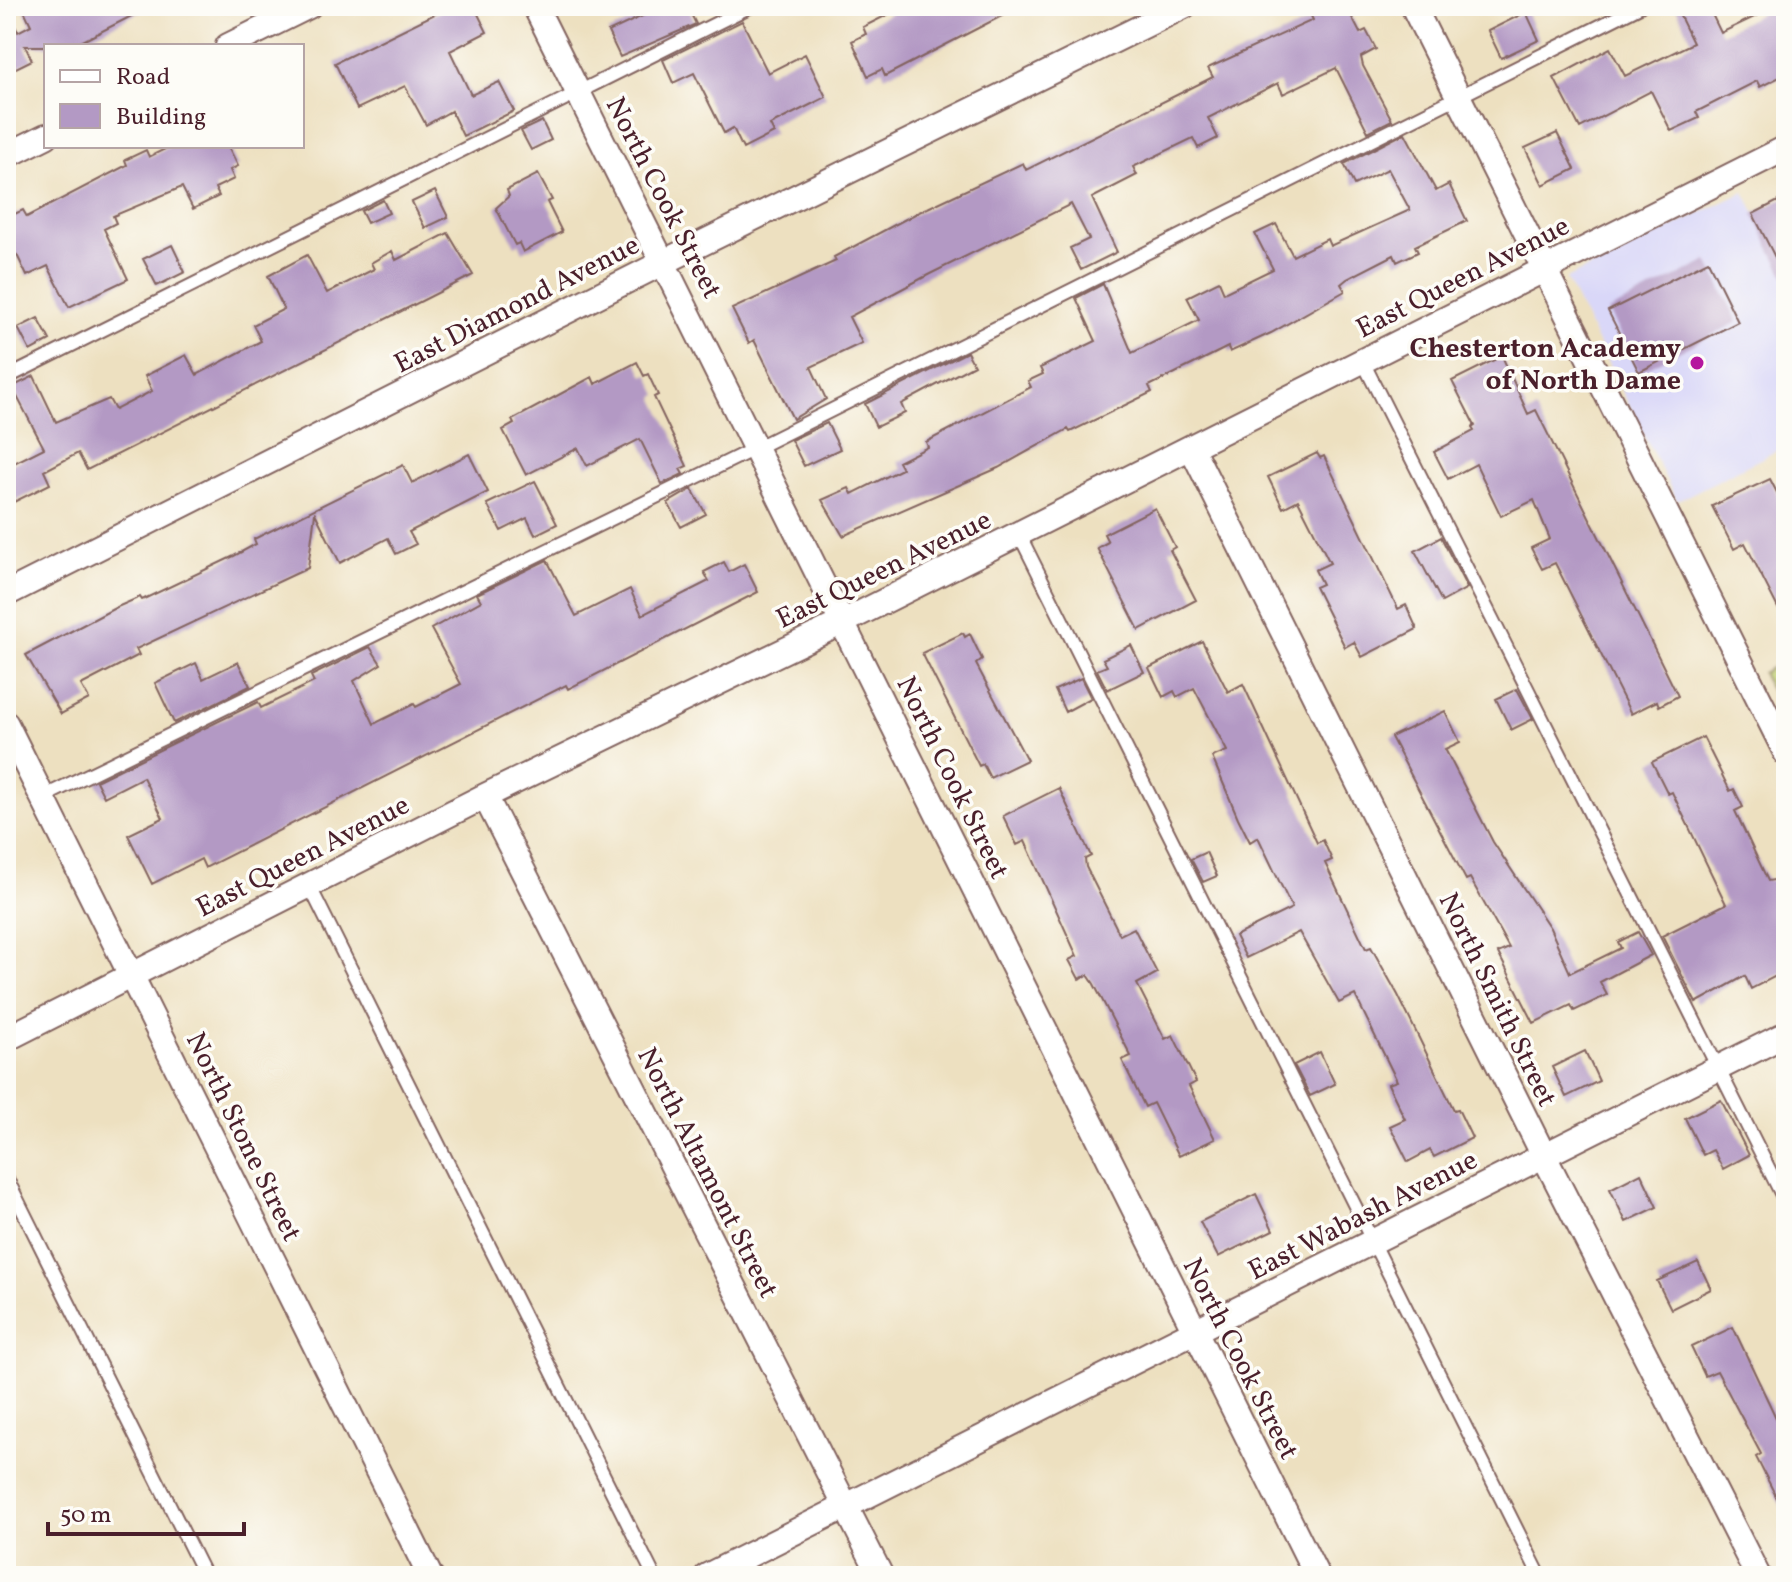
<svg xmlns="http://www.w3.org/2000/svg" width="1792" height="1582" viewBox="0 0 1792 1582" font-family="Vollkorn,serif">
<style>
.built{fill:#d9d7f8}
.green{fill:#c1d072;stroke:#86784e;stroke-width:2}
.building{fill:#b399c4}
.lines{fill:none;stroke-linecap:round;stroke-linejoin:round}
.service-casing{stroke:#83635f;stroke-width:16}
.minor-casing{stroke:#83635f;stroke-width:28}
.service{stroke:#fff;stroke-width:12}
.minor{stroke:#fff;stroke-width:24}
.poi-dot{fill:#b5179e;stroke:#fdfcf7;stroke-width:3}
.labels{text-anchor:middle;stroke-width:7;stroke-linejoin:round;paint-order:stroke}
.street-label{font-size:28px;fill:#4a1f2b;stroke:#fdfcf7}
.poi-label{font-size:28px;font-weight:bold;fill:#4a1f2b;stroke:#fdfcf7;text-anchor:end}
</style>
<rect width="100%" height="100%" fill="#fdfcf7"/>
<filter id="ink" filterUnits="userSpaceOnUse"><feTurbulence type="fractalNoise" baseFrequency=".0125" numOctaves="2"/><feDisplacementMap in="SourceGraphic" scale="16" xChannelSelector="R" yChannelSelector="G"/><feConvolveMatrix kernelMatrix="1 2 1 2 8 2 1 2 1" color-interpolation-filters="sRGB"/></filter>
<filter id="wash" filterUnits="userSpaceOnUse"><feTurbulence type="fractalNoise" baseFrequency=".006" numOctaves="4" result="noise"/><feDisplacementMap in="SourceGraphic" scale="32" xChannelSelector="R" yChannelSelector="G"/><feGaussianBlur stdDeviation="1.8" result="paint"/><feColorMatrix in="noise" values="0 0 0 0 0 0 0 0 0 0 0 0 0 0 0 0 0 1.4 0 .05"/><feComposite in="paint" operator="in"/></filter>
<g filter="url(#wash)">
<rect width="100%" height="100%" fill="#ede0c0"/>
<path class="built" d="M1744,192L1786,274V446L1677,501L1566,279Z"/>
<path class="green" d="M1786,660V721L1762,673Z"/>
<g id="blocks">
<path class="building" d="M22,6H151L73,46H25L32,60L6,73V8L18,32L31,25Z
M451,6H474L487,32L450,51L471,95L499,82L514,111L463,136L451,111L426,125L405,86L357,109L335,63Z
M664,6H687L696,24L620,57L608,32Z
M905,6H1021L885,76L882,69L868,76L852,41L866,34L863,27Z
M1306,6H1346L1360,33L1366,30L1376,49L1361,57L1363,66L1392,120L1368,132L1336,68L1283,94L1278,83L1208,118L1218,138L1198,148L1193,138L1133,167L1137,175L1092,198L1117,252L1081,270L1070,248L1089,239L1071,204L928,275L849,317L862,343L811,367L826,399L793,419L754,340L749,343L732,309L836,261L834,257L917,213L1023,163L1026,170L1213,77L1208,68L1313,20Z
M1675,6H1708L1721,33L1777,6H1786V74L1760,87L1757,81L1696,112L1699,118L1671,131L1651,91L1580,128L1554,78L1610,48L1625,76L1693,43Z
M1526,12L1539,40L1501,58L1488,31Z
M742,21L768,73L805,54L826,97L770,125L774,133L743,149L733,128L724,133L694,73L673,83L663,60Z
M542,121L551,140L531,150L521,131Z
M1405,133L1436,191L1449,184L1467,221L1415,246L1418,252L1397,262L1394,255L1347,279L1341,284L1345,291L1271,333L1230,352L1228,347L1149,386L1152,392L1070,432L1068,429L998,468L843,536L822,500L849,488L852,494L902,469L898,462L928,447L926,442L1031,387L1028,381L1043,374L1040,368L1096,341L1076,298L1103,284L1132,353L1199,320L1187,297L1219,281L1224,293L1273,269L1255,234L1276,224L1293,256L1327,239L1330,246L1410,210L1388,169L1354,185L1344,164Z
M1557,133L1575,169L1543,185L1525,148Z
M171,146H228L238,166L230,170L234,179L215,188L219,196L193,209L182,187L113,216L116,223L104,229L128,279L69,307L48,266L27,276L17,255L6,261V218L23,210L27,217L127,165L125,160L146,150L149,157Z
M538,174L552,200L547,202L562,232L523,252L519,243L515,245L496,208L509,196L507,190Z
M435,191L448,217L425,228L412,202Z
M1786,197V279L1753,214Z
M383,200L389,213L367,223L361,211Z
M448,233L473,275L87,470L78,453L44,471L50,484L6,506V467L44,448L12,387L34,376L56,422L109,399L115,410L152,391L145,376L186,355L197,375L261,341L253,325L284,309L268,276L307,255L327,293L374,269L371,263L392,251L396,260Z
M172,245L185,272L157,286L143,259Z
M1708,261L1738,322L1639,372L1608,311Z
M38,318L50,340L30,351L18,328Z
M967,352L974,365L901,404L905,413L876,427L865,404Z
M1502,356L1528,414L1536,410L1678,696L1659,706L1657,701L1631,714L1555,563L1542,569L1531,548L1550,539L1534,500L1501,516L1476,464L1448,479L1434,452L1474,431L1472,428L1475,426L1452,381Z
M637,362L644,376L648,374L658,395L654,397L687,466L680,469L683,474L662,484L640,439L587,466L578,448L526,475L503,430L514,424L512,420L592,377L595,384Z
M827,423L840,449L804,466L791,440Z
M1317,453L1320,458L1324,456L1398,609L1406,605L1417,629L1362,657L1354,642L1345,647L1315,587L1322,584L1315,570L1330,563L1298,500L1283,508L1268,477Z
M469,454L488,492L409,532L416,544L396,554L388,538L340,563L315,513L308,568L136,649L139,655L81,685L89,699L61,714L26,655L115,608L140,597L142,600L234,556L256,544L254,539L403,465L412,483Z
M1770,479L1786,510V624L1745,543L1734,549L1712,506Z
M535,481L557,524L535,535L527,518L501,531L487,504Z
M692,489L706,514L681,527L668,503Z
M1155,508L1175,547L1170,550L1196,600L1139,630L1097,548L1108,542L1104,534Z
M1441,537L1467,588L1442,602L1415,551Z
M547,560L576,616L630,589L642,615L709,581L704,572L724,562L729,572L744,564L758,592L568,689L566,685L205,868L201,859L152,884L128,835L163,818L143,777L104,797L96,781L258,702L261,708L314,682L311,676L370,647L381,664L354,681L374,724L414,704L416,707L461,684L431,629L481,601L477,594Z
M963,633L965,637L970,634L982,659L976,664L1027,760L990,778L983,764L979,766L922,653Z
M1202,641L1228,692L1243,684L1317,843L1323,840L1332,860L1325,863L1366,949L1371,947L1398,995L1454,1110L1458,1109L1472,1138L1434,1157L1430,1150L1408,1162L1390,1126L1405,1119L1388,1084L1397,1081L1355,995L1339,1003L1299,932L1246,958L1235,936L1292,908L1258,837L1250,842L1238,818L1212,757L1227,751L1194,688L1177,697L1174,691L1163,697L1149,668Z
M1131,645L1144,672L1107,690L1097,670L1107,666L1103,659Z
M238,662L250,686L174,723L155,683L196,663L203,679Z
M1081,678L1091,698L1065,712L1055,690Z
M1517,689L1533,719L1511,730L1496,699Z
M1445,711L1460,742L1445,749L1493,842L1550,928L1570,973L1621,948L1618,942L1638,932L1651,955L1600,982L1607,995L1574,1011L1571,1005L1534,1023L1498,953L1509,948L1470,878L1466,880L1391,737Z
M1703,737L1730,791L1734,789L1743,807L1735,811L1768,881L1780,879L1786,892V971L1751,989L1745,976L1696,1003L1662,936L1726,904L1672,792L1668,794L1652,762Z
M1059,788L1091,856L1085,859L1086,867L1120,935L1134,928L1157,973L1137,984L1165,1039L1173,1035L1196,1082L1189,1086L1215,1139L1179,1156L1153,1103L1145,1107L1122,1060L1131,1056L1094,984L1088,975L1079,979L1069,960L1077,956L1025,841L1017,845L1003,816Z
M1206,852L1217,876L1203,882L1191,859Z
M1585,1051L1599,1081L1566,1097L1552,1067Z
M1320,1052L1335,1084L1310,1096L1294,1065Z
M1721,1100L1749,1155L1723,1169L1713,1150L1703,1155L1685,1118Z
M1641,1173L1657,1207L1626,1222L1610,1189Z
M1256,1194L1273,1230L1218,1257L1200,1222Z
M1698,1262L1711,1289L1671,1309L1657,1281Z
M1733,1327L1786,1439V1516L1756,1457L1761,1454L1717,1371L1705,1376L1691,1347Z"/>
</g>
</g>
<g filter="url(#ink)">
<use href="#blocks" fill-opacity="0" stroke="#83635f" stroke-width="2"/>
<g class="lines">
<defs>
<path id="service" d="M1362,360L1786,1203
M6,378L751,6
M1019,534L1540,1576
M43,797L756,448L1640,6
M309,885L654,1576
M6,1177L205,1576"/>
<path id="minor" d="M535,6L1317,1576
M1413,6L1786,753
M228,46L309,6
M6,156L46,136
M1191,447L1544,1156L1758,1576
M6,594L664,262L1184,6
M6,724L430,1576
M485,796L881,1576
M6,1039L485,796L843,622L1786,148
M707,1576L1786,1034"/>
</defs>
<use href="#service" class="service-casing"/>
<use href="#minor" class="minor-casing"/>
<use href="#service" class="service"/>
<use href="#minor" class="minor"/>
</g>
</g>
<circle class="poi-dot" cx="1697" cy="363" r="8"/>
<g class="labels">
<g class="street-label">
<text transform="translate(665 197) rotate(63)" y="10">North Cook Street</text>
<text transform="translate(1462 276) rotate(-27)" y="10">East Queen Avenue</text>
<text transform="translate(516 303) rotate(-27)" y="10">East Diamond Avenue</text>
<text transform="translate(883 568) rotate(-26)" y="10">East Queen Avenue</text>
<text transform="translate(954 777) rotate(64)" y="10">North Cook Street</text>
<text transform="translate(302 855) rotate(-27)" y="10">East Queen Avenue</text>
<text transform="translate(1499 999) rotate(64)" y="10">North Smith Street</text>
<text transform="translate(245 1136) rotate(64)" y="10">North Stone Street</text>
<text transform="translate(709 1172) rotate(63)" y="10">North Altamont Street</text>
<text transform="translate(1362 1214) rotate(-27)" y="10">East Wabash Avenue</text>
<text transform="translate(1242 1358) rotate(63)" y="10">North Cook Street</text>
</g>
<g class="poi-label">
<text x="1681" y="357">Chesterton Academy<tspan x="1681" dy="32">of North Dame</tspan></text>
</g>
</g>
<rect width="1792" height="1582" fill="none" stroke="#fdfcf7" stroke-width="32"/>
<rect x="44" y="44" width="260" height="104" fill="#fdfcf7" stroke="#b5a4a5" stroke-width="2"/>
<rect x="60" y="70" width="40" height="12" fill="#ffffff" stroke="#b5a4a5" stroke-width="2"/>
<text x="116" y="84" font-size="24" fill="#4a1f2b">Road</text>
<rect x="60" y="104" width="40" height="24" fill="#b399c4" stroke="#b5a4a5" stroke-width="2"/>
<text x="116" y="124" font-size="24" fill="#4a1f2b">Building</text>
<path d="M48 1522v12h196v-12" fill="none" stroke="#4a1f2b" stroke-width="4"/>
<text x="60" y="1522" font-size="24" fill="#4a1f2b" stroke="#fdfcf7" stroke-width="6" paint-order="stroke">50 m</text>
</svg>
